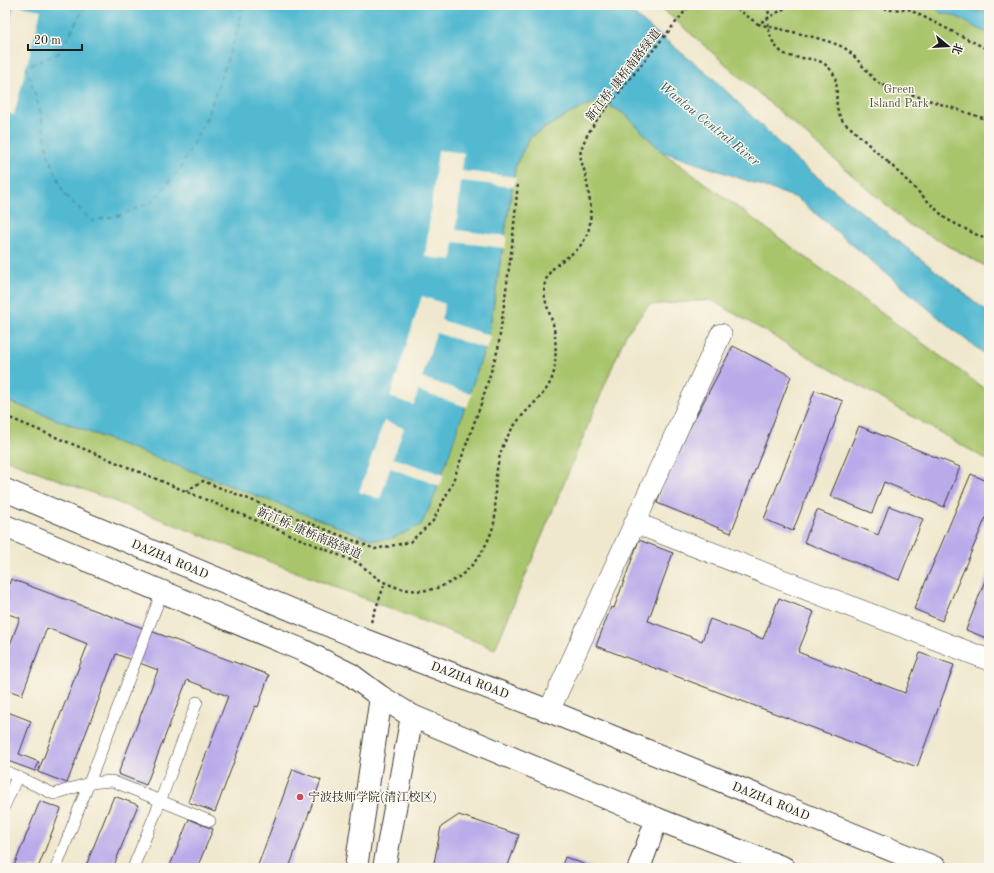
<svg xmlns="http://www.w3.org/2000/svg" width="994" height="873" viewBox="0 0 994 873" font-family="'Old Standard TT','Noto Serif SC',serif">
<style>
.green{fill:#a8c56c;stroke:#627044}
.water{fill:#53b9d1;stroke:#386a76}
.pier{fill:#f0e8ce}
.lines{fill:none;stroke-linecap:round;stroke-linejoin:round}
.ferry{stroke:#325b64;stroke-width:1;stroke-dasharray:5 4;stroke-linecap:butt}
.building{fill:#b9aaea}
.service-casing{stroke:#3c3b37;stroke-width:12}
.minor-casing{stroke:#3c3b37;stroke-width:22}
.tertiary-casing{stroke:#3c3b37;stroke-width:24}
.primary-casing{stroke:#3c3b37;stroke-width:24}
.path{stroke:#3c3b37;stroke-width:2.5;stroke-dasharray:3 3;stroke-linecap:butt}
.service{stroke:#fff;stroke-width:11}
.minor{stroke:#fff;stroke-width:21}
.tertiary{stroke:#fff;stroke-width:22}
.primary{stroke:#fff;stroke-width:22}
.path-bridge{stroke:#3c3b37;stroke-width:2.5;stroke-dasharray:3 3;stroke-linecap:butt}
.poi-dot{fill:#d1495b;stroke:#fbf7ec;stroke-width:1.5}
.labels{text-anchor:middle;stroke-width:3;stroke-linejoin:round;paint-order:stroke}
.street-label{font-size:12px;fill:#1c1c1c;stroke:#fbf7ec}
.park-label{font-size:12px;fill:#4d5738;stroke:#fbf7ec}
.poi-label{font-size:12px;fill:#1c1c1c;stroke:#fbf7ec;text-anchor:start}
.water-label{font-size:13px;font-style:italic;fill:#325b64;stroke:#fbf7ec}
</style>
<rect width="100%" height="100%" fill="#fbf7ec"/>
<filter id="ink" filterUnits="userSpaceOnUse"><feTurbulence type="fractalNoise" baseFrequency=".025" numOctaves="2"/><feDisplacementMap in="SourceGraphic" scale="8" xChannelSelector="R" yChannelSelector="G"/><feConvolveMatrix kernelMatrix="1 2 1 2 8 2 1 2 1" color-interpolation-filters="sRGB"/></filter>
<filter id="wash" filterUnits="userSpaceOnUse"><feTurbulence type="fractalNoise" baseFrequency=".012" numOctaves="4" result="noise"/><feDisplacementMap in="SourceGraphic" scale="16" xChannelSelector="R" yChannelSelector="G"/><feGaussianBlur stdDeviation="0.9" result="paint"/><feColorMatrix in="noise" values="0 0 0 0 0 0 0 0 0 0 0 0 0 0 0 0 0 1.4 0 .05"/><feComposite in="paint" operator="in"/></filter>
<g filter="url(#wash)">
<rect width="100%" height="100%" fill="#f0e8ce"/>
<path class="green" d="M658,5H989V268L908,224Z
M599,100L625,114L661,151L989,392V461L711,300L649,305L626,334L495,649L5,459V400L373,540L488,339L516,164L530,137L567,115Z"/>
<path class="water" d="M5,5H622L713,78L797,161L989,313V357L957,333L797,198L661,151L625,114L599,100L567,115L530,137L516,164L488,339L434,498L421,525L391,539L373,540L5,400Z
M935,5H969L970,9L976,11H989V33C971,28 959,13 940,13Z"/>
<path class="pier" d="M14,5L41,10L14,115L5,113V44L7,36L5,35V21L10,22Z
M438,150L464,153L462,171L516,177L514,187L461,181L456,230L507,236L505,248L454,242L452,260L425,257Z
M422,296L445,304L441,320L491,336L487,349L436,333L422,378L472,394L467,407L418,391L414,405L390,397Z
M384,421L404,428L393,458L444,475L440,486L390,468L380,499L359,492Z"/>
<g class="lines">
<path class="ferry" d="M86,5L59,53L26,67L41,113L48,153L64,194L92,221L121,215L152,202L180,169L207,117L239,27L242,5"/>
</g>
<g id="blocks">
<path class="building" d="M733,346L791,376L731,533L657,503L668,469Z
M815,390L843,401L793,531L764,519Z
M859,426L960,467L944,507L884,482L872,513L830,496Z
M971,474L989,482V510L942,621L914,609Z
M889,506L923,519L899,580L804,542L817,510L878,535Z
M639,540L673,553L648,621L702,641L710,619L763,639L779,598L814,612L798,652L905,693L920,653L954,665L917,767L596,646L611,607L614,608Z
M989,570V639L966,630Z
M11,579L269,675L258,707L255,706L215,812L188,802L228,696L187,680L146,785L118,774L158,670L116,654L67,783L38,772L88,644L47,628L22,695L5,689V658L20,618L5,613V595Z
M5,711L31,721L19,754L39,762L35,771L5,760Z
M293,769L321,780L289,868H257Z
M114,796L138,805L113,868H85Z
M40,801L61,809L38,868H13Z
M459,815L519,835L507,868H433L441,827Z
M189,819L213,829L197,868H169Z
M565,857L594,868H561Z"/>
</g>
</g>
<g filter="url(#ink)">
<use href="#blocks" fill-opacity="0" stroke="#3c3b37" stroke-width="1"/>
<g class="lines">
<defs>
<path id="service" d="M5,771L54,794L89,783L162,592
M5,805L17,777
M56,868L89,783L112,781L210,821
M133,868L160,802L197,702"/>
<path id="minor" d="M635,523L989,660
M549,711L721,334"/>
<path id="tertiary" d="M356,868L381,697
M384,868L412,716
M639,868L657,819"/>
<path id="primary" d="M5,490L364,640L549,711L936,868
M5,526L302,650L350,674L381,697L412,716L657,819L784,868"/>
</defs>
<use href="#service" class="service-casing"/>
<use href="#minor" class="minor-casing"/>
<use href="#tertiary" class="tertiary-casing"/>
<use href="#primary" class="primary-casing"/>
<path class="path" d="M732,5L758,24L790,5
M879,5L888,10L908,9L989,50
M758,24C778,29 831,39 846,49C859,59 867,74 880,84L989,120
M888,162L946,219L989,241
M5,416L358,563C367,569 376,579 386,583C436,607 482,571 494,523C496,514 495,505 495,496C495,479 497,462 503,446C507,436 514,425 521,417C537,399 554,388 555,363C556,350 556,337 553,324C549,310 542,298 545,283C552,256 585,259 590,223C592,207 588,188 585,173C583,165 579,158 581,150C588,126 609,106 624,86C646,59 668,32 690,5
M186,491L203,481L375,549L410,542L433,521L452,484L481,404L498,349L512,246L518,182
M371,622L385,583"/>
<use href="#service" class="service"/>
<use href="#minor" class="minor"/>
<use href="#tertiary" class="tertiary"/>
<use href="#primary" class="primary"/>
<path class="path-bridge" d="M770,5C765,23 769,50 790,56C805,60 819,56 830,69C843,84 831,102 841,118C843,123 850,127 854,131C865,141 876,152 888,162"/>
</g>
</g>
<circle class="poi-dot" cx="300" cy="797" r="4"/>
<g class="labels">
<g class="street-label">
<text transform="translate(623 75) rotate(-52)" y="4">新江桥-康桥南路绿道</text>
<text transform="translate(309 533) rotate(23)" y="4">新江桥-康桥南路绿道</text>
<text transform="translate(170 559) rotate(23)" y="4">DAZHA ROAD</text>
<text transform="translate(470 680) rotate(21)" y="4">DAZHA ROAD</text>
<text transform="translate(771 801) rotate(22)" y="4">DAZHA ROAD</text>
</g>
<g class="park-label">
<text x="899" y="93">Green<tspan x="899" dy="14">Island Park</tspan></text>
</g>
<g class="poi-label">
<text x="308" y="801">宁波技师学院(清江校区)</text>
</g>
<g class="water-label">
<text transform="translate(710 123) rotate(39)" y="5">Wantou Central River</text>
</g>
</g>
<rect width="994" height="873" fill="none" stroke="#fbf7ec" stroke-width="20"/>
<g transform="translate(948 46) rotate(108)" stroke="#fbf7ec" stroke-width="3" paint-order="stroke">
<path d="M0-3L7 15L0 10L-7 15Z" fill="#1c1c1c"/>
<text y="-6" font-size="11" font-weight="bold" text-anchor="middle" fill="#1c1c1c">北</text>
</g>
<path d="M28 44v6h54v-6" fill="none" stroke="#1c1c1c" stroke-width="2"/>
<text x="34" y="44" font-size="12" fill="#1c1c1c" stroke="#fbf7ec" stroke-width="3" paint-order="stroke">20 m</text>
</svg>
